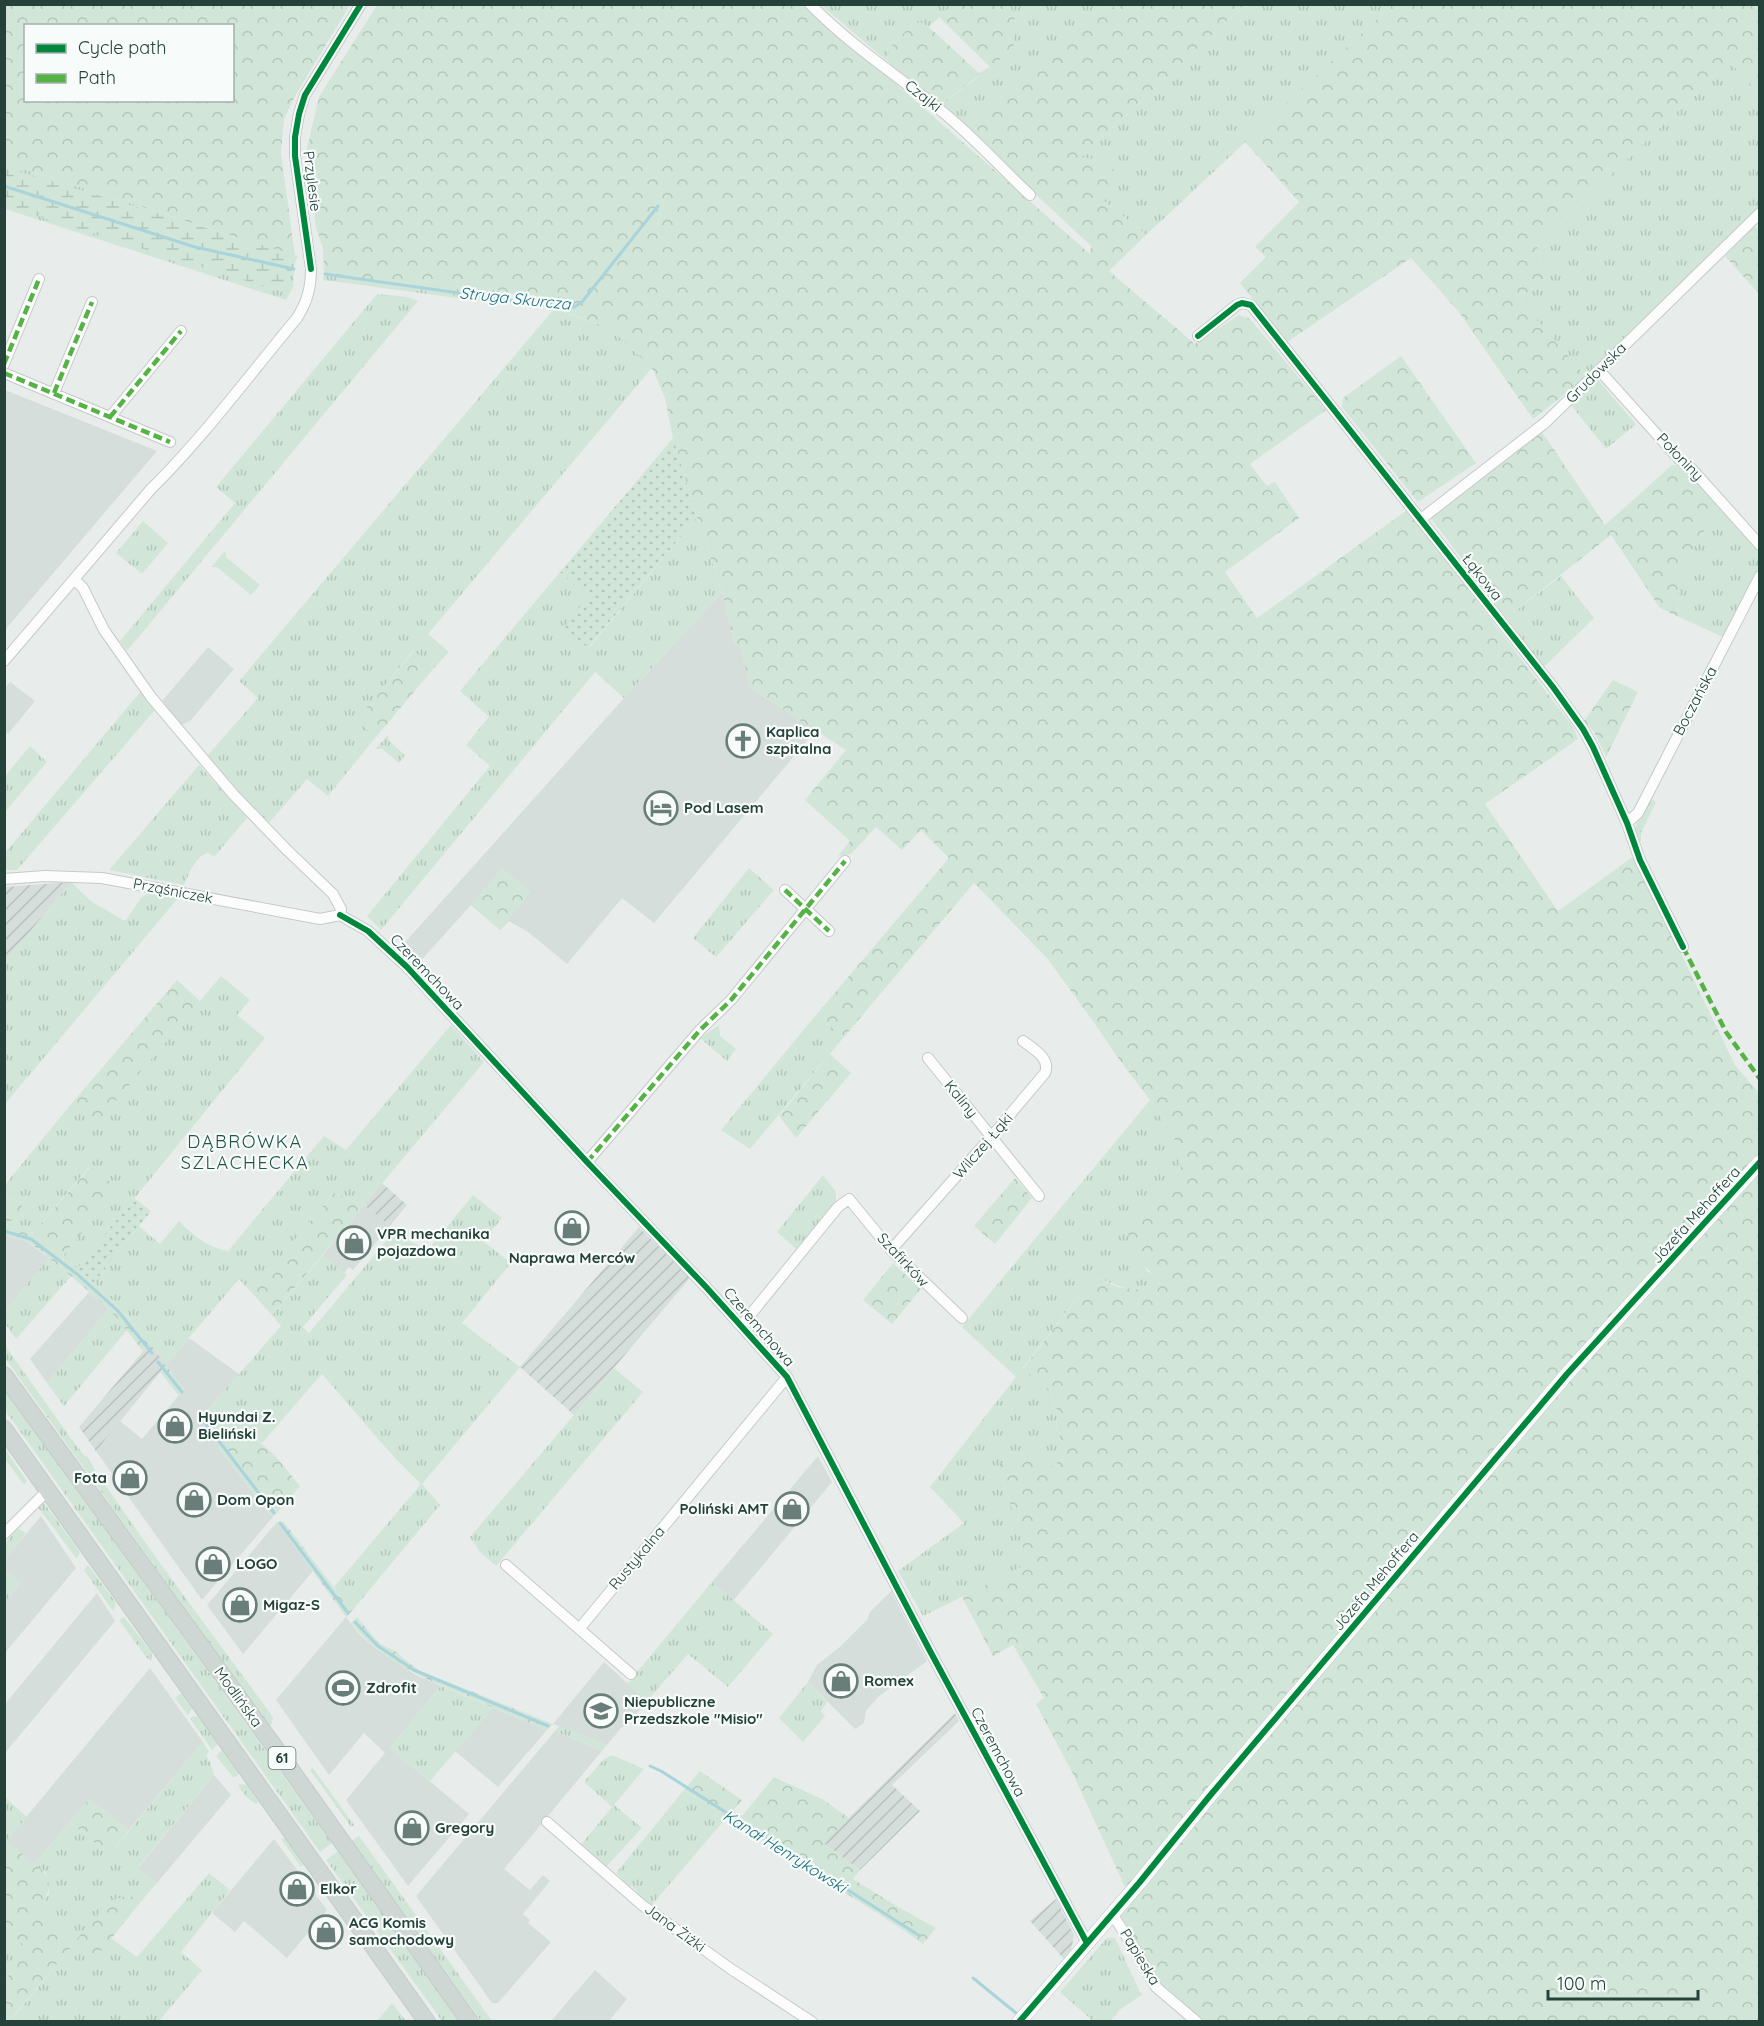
<svg xmlns="http://www.w3.org/2000/svg" width="1764" height="2026" viewBox="0 0 1764 2026" font-family="Quicksand,sans-serif">
<style>
.built{fill:#d6dedb}
.industrial{fill:url(#industrial-furrows)}
.grass{fill:url(#grass-tufts)}
.forest{fill:url(#forest-crowns);fill-rule:evenodd}
.wetland{fill:url(#wetland-marsh)}
.park{fill:url(#park-dots)}
.lines{fill:none;stroke-linecap:round;stroke-linejoin:round}
.stream{stroke:#a9d4db;stroke-width:3}
.minor-casing{stroke:#c5cac8;stroke-width:12}
.tertiary-casing{stroke:#c5cac8;stroke-width:15}
.primary-casing{stroke:#c3ccc9;stroke-width:18}
.minor{stroke:#fcfcfc;stroke-width:10}
.tertiary{stroke:#fcfcfc;stroke-width:14}
.primary{stroke:#cfd7d5;stroke-width:16}
.quiet{stroke:#55b346;stroke-width:4.5;stroke-dasharray:9 4.5;stroke-linecap:butt}
.cycleway-casing{stroke:#f7fbf9;stroke-width:10}
.cycleway{stroke:#00873e;stroke-width:6}
.labels{text-anchor:middle;stroke-width:4.5;stroke-linejoin:round;paint-order:stroke}
.shield{fill:#f7fbf9;stroke:#637a73;stroke-width:1.5}
.shield-label{font-size:14px;font-weight:bold;fill:#24423a}
.street-label{font-size:15px;fill:#24423a;stroke:#f7fbf9}
.poi-label{font-size:15px;font-weight:bold;fill:#24423a;stroke:#f7fbf9;text-anchor:start}
.water-label{font-size:16px;font-style:italic;fill:#1c6f80;stroke:#f7fbf9}
.quarter-label{font-size:18px;letter-spacing:1.5px;fill:#1f5548;stroke:#f7fbf9}
</style>
<defs>
<pattern id="industrial-furrows" width="10" height="10" patternUnits="userSpaceOnUse" patternTransform="scale(1.5)"><rect width="10" height="10" fill="#d6dedb"/><path d="M-1 1l2-2M0 10L10 0M9 11l2-2" fill="none" stroke="#b8c0bd"/></pattern>
<pattern id="grass-tufts" width="24" height="20" patternUnits="userSpaceOnUse" patternTransform="scale(1.5)"><rect width="24" height="20" fill="#d1e6d8"/><path d="M3 7l-1-3M5 7V3M7 7l1-3M15 17l-1-3M17 17v-4M19 17l1-3" fill="none" stroke="#b3c6ba"/></pattern>
<pattern id="forest-crowns" width="20" height="18" patternUnits="userSpaceOnUse" patternTransform="scale(1.5)"><rect width="20" height="18" fill="#d1e6d8"/><path d="M2 6a3 3 0 1 1 6 0M12 15a3 3 0 1 1 6 0" fill="none" stroke="#b3c6ba"/></pattern>
<pattern id="wetland-marsh" width="20" height="14" patternUnits="userSpaceOnUse" patternTransform="scale(1.5)"><rect width="20" height="14" fill="#d1e6d8"/><path d="M1 5h8M5 5V1M11 12h8M15 12V8" fill="none" stroke="#b3c6ba"/></pattern>
<pattern id="park-dots" width="8" height="8" patternUnits="userSpaceOnUse" patternTransform="scale(1.5)"><rect width="8" height="8" fill="#d1e6d8"/><path d="M2 2h.1M6 6h.1" fill="none" stroke="#b3c6ba" stroke-width="1.8" stroke-linecap="round"/></pattern>
</defs>
<rect width="100%" height="100%" fill="#e8edeb"/>
<path class="built" d="M5,390L157,451L5,630Z
M722,592L735,645L740,644L750,688L816,730L654,923L622,898L567,964L528,932L509,921L500,930L471,905L417,965L399,949L624,698Z
M208,647L234,669L191,720L182,725L162,701Z
M10,682L35,701L8,734L5,731L4,689Z
M364,1205L390,1226L353,1270L349,1267L344,1273L323,1255Z
M5,1235L27,1242L49,1258L5,1311Z
M89,1292L109,1309L47,1383L30,1359Z
M189,1338L239,1374L204,1414L227,1442L218,1448L273,1517L202,1600L96,1451L120,1421L142,1439L184,1389L166,1365Z
M818,1456L832,1482L733,1601L712,1582Z
M41,1516L76,1568L5,1653V1602L20,1583L5,1570V1559Z
M277,1522L313,1571L243,1654L207,1605Z
M891,1591L927,1661L878,1697L866,1711L864,1723L855,1729L808,1682L817,1665L841,1646L867,1620L870,1612Z
M97,1593L115,1621L5,1753V1704Z
M346,1617L360,1635L375,1648L414,1674L441,1686L390,1748L469,1814L408,1886L346,1800L385,1753L364,1733L329,1775L276,1700Z
M604,1662L647,1701L630,1722L621,1728L607,1745L553,1724Z
M150,1668L203,1742L129,1830L89,1799L34,1865L6,1841Z
M493,1708L547,1730L498,1787L455,1751Z
M555,1731L602,1751L504,1869L530,1890L543,1875L550,1881L523,1914L530,1920L528,1923L551,1942L498,2003H492L416,1896Z
M214,1775L231,1795L157,1883L138,1868Z
M274,1839L327,1910L287,1958L244,1921L235,1932L212,1913Z
M595,1970L627,1999L609,2021H551Z"/>
<path class="industrial" d="M71,882L5,962V887Z
M382,1183L407,1205L390,1226L364,1205Z
M639,1227L690,1278L574,1415L520,1367Z
M150,1343L166,1365L96,1451L79,1427Z
M955,1713L959,1721L892,1785L920,1811L860,1870L823,1843Z
M1056,1899L1074,1935L1071,1951L1064,1959L1030,1921Z"/>
<path class="grass" d="M821,5H952L929,27L916,20L890,48L887,61Z
M1010,5H1117L1085,23L969,127L939,105L975,80L979,73L990,67L1016,23Z
M1244,5H1392L1146,235L1102,199L1080,158Z
M1729,61L1759,93V209L1587,377L1518,299L1547,277L1537,246Z
M5,163L295,256L293,287L286,300L5,209Z
M324,274L406,284L429,279L459,286L504,291L495,303L323,280Z
M377,294L408,297L418,301L127,651L120,641L235,503L216,487Z
M554,309L610,328L652,368L428,634L449,652L434,668L413,651L357,720L376,737L328,796L307,779L268,824L207,756L258,698L239,681Z
M1598,380L1636,424L1606,449L1571,405Z
M1718,507L1760,554L1759,567L1723,637L1679,617L1678,585L1688,557Z
M697,517L722,592L624,698L595,672L381,930L367,916L490,766L466,745L489,717L460,691L560,572L589,597V648Z
M143,521L168,543L142,574L116,553Z
M225,551L226,557L260,585L251,595L217,567H211Z
M1561,576L1594,618L1543,668L1506,618Z
M141,691L155,710L17,870H5V853Z
M388,735L389,741L405,755L399,763L382,749H375Z
M30,746L47,762L5,812V776Z
M199,765L247,818L214,857L208,853C195,856 189,874 184,885L109,870Z
M1651,799L1656,802L1641,833V841L1637,839L1633,831Z
M749,868L774,890L716,957L693,938Z
M71,882L92,902L125,921L141,898L150,892L179,897L5,1104V962Z
M221,976L250,1000L237,1015L265,1038L77,1269L63,1256L117,1188L89,1167L33,1233L7,1226L17,1201L5,1196L4,1186L67,1109L99,1120Z
M816,1015L844,1037L750,1149L721,1130Z
M451,1025L484,1062L364,1205L334,1193L251,1292L239,1279L166,1365C144,1335 122,1307 94,1283L139,1226L160,1244L179,1221C193,1235 208,1248 228,1251L324,1136L346,1150Z
M719,1025L720,1036L736,1049L727,1061L700,1038Z
M1150,1100L1179,1147L1181,1167L1128,1232L1147,1271L1158,1277L1159,1287L1156,1293C1133,1291 1115,1286 1094,1276L1022,1369L1042,1381L1052,1394L1058,1413L1056,1428L1066,1450L1054,1467L1001,1464V1473L1029,1564L923,1616L898,1571L964,1523L930,1487L1016,1377L962,1327Z
M823,1175L836,1192V1202L796,1249L777,1232Z
M473,1195L502,1218L483,1241L511,1263L462,1323L520,1367L422,1484L440,1505L352,1611L334,1587L421,1484C385,1450 355,1411 322,1374L262,1443L244,1435L227,1442L204,1414L281,1326L272,1315L323,1255L347,1275L303,1327L309,1333L393,1233L428,1250Z
M49,1258L71,1276L16,1339L5,1323L4,1311Z
M109,1309L127,1330L64,1406L47,1383Z
M4,1344L70,1437L84,1455L88,1457L96,1472L157,1559L273,1717L272,1724L269,1726L5,1358Z
M614,1368L643,1392L496,1566L480,1552L470,1537Z
M4,1389L332,1843L320,1852L5,1410Z
M4,1448L27,1481L24,1485L5,1459Z
M42,1502L44,1503L80,1552L78,1557L76,1558L37,1506Z
M18,1528L26,1533L5,1559V1544Z
M88,1565L116,1603L113,1611L84,1570Z
M5,1570L20,1583L5,1602Z
M712,1582L773,1634L728,1687L688,1654L647,1701L627,1684Z
M124,1617L152,1652L151,1661L146,1657L119,1620Z
M808,1682L827,1702L821,1711L825,1716L803,1742L779,1718Z
M441,1686L493,1708L430,1781L390,1748Z
M179,1694H182L191,1707L192,1709L188,1715L175,1698Z
M198,1716L218,1744L212,1750L191,1720L192,1717Z
M559,1726L607,1745L602,1751L555,1731Z
M203,1742L209,1752L206,1755L211,1764L214,1775L138,1867L157,1883L144,1898L127,1896L93,1960L111,1938L137,1957L209,1873L230,1890L181,1952L202,1970L159,2021L9,2022L73,1945L40,1908L49,1894L46,1873L34,1865L70,1822L109,1855Z
M222,1750L239,1773L236,1777H233L216,1756Z
M612,1755L644,1769L614,1805L642,1828L606,1867L580,1846L612,1807L584,1782L603,1760Z
M313,1768L354,1825L351,1827L310,1770Z
M241,1784L247,1785L258,1802L256,1804L247,1798L238,1785Z
M684,1790L727,1817L651,1906L637,1894V1891L632,1886H629L616,1873Z
M5,1797L27,1817L6,1841L18,1851L5,1868Z
M359,1836L492,2021H481L351,1841Z
M286,1838L304,1864L301,1867L281,1839Z
M338,1851L460,2021H442L326,1860Z
M5,1928L23,1944L24,1957L5,1980Z
M1107,1938H1115L1140,1992L1143,1994L1118,2011L1117,2014L1110,2021L1094,2022L1060,1992Z
M392,2003L406,2021H377Z"/>
<path class="forest" d="M5,5H350L295,96L284,119L281,153L295,256L5,163ZM26,26H232V100H26Z
M377,5H806L1090,254L1091,246L987,149L969,127L1085,22L1117,5H1244L1081,157L1103,160L1117,173L1102,199L1146,235L1109,271L1195,344L1239,315L1250,319L1326,410L1250,464L1267,486L1275,482L1299,518L1225,572L1257,618L1407,510L1574,728L1578,739L1485,804L1558,911L1634,856L1735,1065L1759,1093V2021H1204L1159,1982L1121,1916L1141,1891L1125,1887L1073,1774L1036,1704L1044,1698L1013,1645L993,1656L962,1597L1028,1563L1001,1473V1464L1008,1457L1031,1453L1054,1467L1066,1450L1056,1428L1058,1413L1052,1394L1042,1381L1022,1370L1094,1276L1118,1287L1156,1292L1159,1287L1158,1278C1140,1266 1135,1251 1127,1232L1181,1167L1179,1147L1150,1100L1116,1055L1095,1024L1047,958L974,883L844,1037L816,1015L949,858L921,830L902,850L876,827L851,854L838,856L850,841L805,800L846,750L750,688L740,644L735,645L722,592L697,517L673,438L665,398L652,368L610,328L504,291L459,286L429,279L406,284L324,274L323,248L316,228L306,152L319,97Z
M952,5H1010L1016,23L1013,50L990,67L939,17Z
M1392,5H1759V93L1729,61L1537,246L1547,277L1518,299L1587,377L1533,419L1459,312L1411,258L1287,342L1240,283L1266,257L1255,247L1299,202L1245,142Z
M916,20L929,27L979,73L975,79L939,105L887,61L890,48Z
M1755,226L1759,231V294L1725,256Z
M1401,356L1476,463L1418,502L1342,407L1343,398Z
M1542,432L1605,525L1672,465L1682,466L1718,507L1688,558L1678,585L1679,617L1660,608L1611,535L1506,618L1430,517Z
M414,651L434,668L376,737L356,720Z
M1613,680L1638,692L1606,757L1594,732L1584,721Z
M502,868L531,892L500,930L471,905Z
M177,980L200,1001L99,1121L67,1109Z
M830,1054L851,1073L796,1138L779,1116Z
M90,1167L118,1188L63,1256L114,1301L150,1343L143,1351L109,1309L71,1276L38,1249L27,1242L5,1235L4,1196L17,1201L22,1206L7,1226L33,1233Z
M1015,1178L1032,1198L995,1244L974,1226Z
M334,1193L364,1205L272,1315L251,1292Z
M893,1263L921,1289L892,1324L863,1300Z
M166,1365L184,1389L179,1396L160,1372Z
M233,1434C266,1436 281,1464 300,1486L273,1517L218,1448Z
M277,1522H284L352,1611L346,1617Z
M357,1617L379,1643L395,1651L418,1670L553,1724L547,1730C520,1719 493,1708 466,1696C423,1678 380,1660 351,1623Z
M700,1771L742,1800L733,1811L742,1816L774,1777L822,1799L849,1818L824,1843L860,1870L853,1879L893,1904L936,1928L923,1944L905,1931L684,1790Z
M89,1799L129,1830L109,1855L70,1822Z
M18,1851C44,1874 59,1873 41,1909C53,1919 71,1927 73,1944L109,1901L127,1896L144,1898L93,1961L73,1945L9,2021H5V1980L23,1957L19,1950L23,1944L4,1928L5,1868Z"/>
<path class="wetland" d="M4,167L298,256L282,292L5,206Z"/>
<path class="park" d="M673,438L697,517L588,648L564,627L588,597L560,572Z
M134,1198L151,1211L94,1283L77,1269Z"/>
<g class="lines">
<path class="stream" d="M4,186L195,247L294,269
M325,274L565,308L574,307L582,302L658,206
M4,1231L31,1239L77,1274L117,1310L152,1353
M158,1362L182,1392
M202,1419L274,1513
M280,1523L348,1613
M355,1622L378,1646L414,1670L548,1726
M650,1766L661,1771L920,1936
M973,1978L1016,2013"/>
<defs>
<path id="minor" d="M810,4C849,44 896,75 939,109C972,135 999,166 1030,195
M1198,336L1237,305L1242,303L1251,305L1553,687L1583,729L1593,747L1627,823L1640,860L1683,947
M4,364L39,279
M1599,370L1679,459L1691,468L1760,545
M4,373L170,442
M54,393L92,302
M110,417L181,331
M1421,519L1546,422L1760,213
M74,579L83,588L104,630L151,697L233,794L287,850L333,894L341,909L340,915
M4,661L151,489C203,438 250,374 297,318C307,302 311,288 311,269L295,156V137L299,114L305,95L361,4
M1627,823L1638,813L1760,576
M4,879L45,876L102,878L320,919L340,915
M785,890L829,931
M340,915L368,931L407,967L587,1162L706,1287L787,1377L930,1651L1087,1943
M928,1058L1039,1196
M587,1162L700,1030L731,1000L845,861
M891,1250L991,1137L1045,1073C1051,1058 1033,1049 1023,1041
M742,1325L838,1207L849,1199L891,1250L962,1318
M4,1534L48,1490
M506,1565L631,1674
M580,1628L787,1377
M547,1822L642,1905L731,1969L812,2022
M1112,1914L1137,1952L1156,1987L1197,2022"/>
<path id="tertiary" d="M1019,2022L1139,1883L1208,1798L1567,1374L1760,1162"/>
<path id="primary" d="M4,1375L284,1760L470,2022
M4,1429L427,2022"/>
</defs>
<use href="#minor" class="minor-casing"/>
<use href="#tertiary" class="tertiary-casing"/>
<use href="#primary" class="primary-casing"/>
<use href="#minor" class="minor"/>
<use href="#tertiary" class="tertiary"/>
<use href="#primary" class="primary"/>
<path class="quiet" d="M4,364L39,279
M4,373L170,442
M54,393L92,302
M110,417L181,331
M785,890L829,931
M1683,947L1726,1032L1760,1079
M587,1162L700,1030L731,1000L845,861"/>
<defs>
<path id="cycleway" d="M311,269L295,156V137L299,114L305,95L361,4
M1198,336L1237,305L1242,303L1251,305L1553,687L1583,729L1593,747L1627,823L1640,860L1683,947
M340,915L368,931L407,967L587,1162L706,1287L787,1377L930,1651L1087,1943
M1019,2022L1139,1883L1208,1798L1567,1374L1760,1162"/>
</defs>
<use href="#cycleway" class="cycleway-casing"/>
<use href="#cycleway" class="cycleway"/>
</g>
<defs>
<symbol id="church-ring" viewBox="-11 -11 22 22"><circle r="9.5" fill="#f7fbf9" stroke="#697e78" stroke-width="1.5"/><path d="M-1.2-6h2.4v3.5h3.3v2.4h-3.3V6h-2.4V-.1h-3.3v-2.4h3.3Z" fill="#697e78"/></symbol>
<symbol id="hotel-ring" viewBox="-11 -11 22 22"><circle r="9.5" fill="#f7fbf9" stroke="#697e78" stroke-width="1.5"/><path d="M-6-4.5h1.5V1H6V5H4.5V3h-9V5H-6ZM-4 0a1.8 1.8 0 1 1 3.6 0ZM.5 0V-2.5h3Q6-2.5 6 0Z" fill="#697e78"/></symbol>
<symbol id="shop-ring" viewBox="-11 -11 22 22"><circle r="9.5" fill="#f7fbf9" stroke="#697e78" stroke-width="1.5"/><path d="M-5-2.5h2.3a2.7 3.5 0 0 1 5.4 0H5L5.5 6h-11ZM-1.5-2.5h3a1.5 2.3 0 0 0-3 0Z" fill="#697e78"/></symbol>
<symbol id="stadium-ring" viewBox="-11 -11 22 22"><circle r="9.5" fill="#f7fbf9" stroke="#697e78" stroke-width="1.5"/><path d="M0-5a6.5 5 0 1 0 0 10a6.5 5 0 1 0 0-10ZM-3.5-1.8h7v3.6h-7Z" fill="#697e78"/></symbol>
<symbol id="school-ring" viewBox="-11 -11 22 22"><circle r="9.5" fill="#f7fbf9" stroke="#697e78" stroke-width="1.5"/><path d="M0-5L7-2L0 1L-7-2ZM-4 1L0 2.5L4 1V4Q0 6-4 4Z" fill="#697e78"/></symbol>
</defs>
<g fill-rule="evenodd">
<use href="#church-ring" x="724" y="722" width="38" height="38"/>
<use href="#hotel-ring" x="642" y="789" width="38" height="38"/>
<use href="#shop-ring" x="553" y="1209" width="38" height="38"/>
<use href="#shop-ring" x="335" y="1224" width="38" height="38"/>
<use href="#shop-ring" x="156" y="1407" width="38" height="38"/>
<use href="#shop-ring" x="111" y="1459" width="38" height="38"/>
<use href="#shop-ring" x="175" y="1481" width="38" height="38"/>
<use href="#shop-ring" x="773" y="1490" width="38" height="38"/>
<use href="#shop-ring" x="194" y="1545" width="38" height="38"/>
<use href="#shop-ring" x="221" y="1586" width="38" height="38"/>
<use href="#shop-ring" x="822" y="1662" width="38" height="38"/>
<use href="#stadium-ring" x="324" y="1669" width="38" height="38"/>
<use href="#school-ring" x="582" y="1692" width="38" height="38"/>
<use href="#shop-ring" x="393" y="1809" width="38" height="38"/>
<use href="#shop-ring" x="278" y="1870" width="38" height="38"/>
<use href="#shop-ring" x="307" y="1913" width="38" height="38"/>
</g>
<g class="labels">
<rect class="shield" x="268.5" y="1747" width="27" height="22" rx="4.5"/>
<g class="shield-label">
<text x="282" y="1763">61</text>
</g>
<g class="street-label">
<text transform="translate(923 96) rotate(38)" y="5">Czajki</text>
<text transform="translate(312 181) rotate(83)" y="5">Przylesie</text>
<text transform="translate(1596 373) rotate(-45)" y="5">Grudowska</text>
<text transform="translate(1680 457) rotate(46)" y="5">Połoniny</text>
<text transform="translate(1482 577) rotate(52)" y="5">Łąkowa</text>
<text transform="translate(1695 701) rotate(-62)" y="5">Boczańska</text>
<text transform="translate(173 891) rotate(11)" y="5">Prząśniczek</text>
<text transform="translate(427 972) rotate(46)" y="5">Czeremchowa</text>
<text transform="translate(961 1099) rotate(51)" y="5">Kaliny</text>
<text transform="translate(983 1146) rotate(-49)" y="5">Wilczej Łąki</text>
<text transform="translate(1696 1215) rotate(-48)" y="5">Józefa Mehoffera</text>
<text transform="translate(903 1260) rotate(47)" y="5">Szafirków</text>
<text transform="translate(759 1327) rotate(49)" y="5">Czeremchowa</text>
<text transform="translate(637 1558) rotate(-50)" y="5">Rustykalna</text>
<text transform="translate(1376 1581) rotate(-50)" y="5">Józefa Mehoffera</text>
<text transform="translate(238 1697) rotate(54)" y="5">Modlińska</text>
<text transform="translate(998 1752) rotate(62)" y="5">Czeremchowa</text>
<text transform="translate(675 1928) rotate(36)" y="5">Jana Żiżki</text>
<text transform="translate(1140 1957) rotate(59)" y="5">Papieska</text>
</g>
<g class="poi-label">
<text x="766" y="737">Kaplica<tspan x="766" dy="17">szpitalna</tspan></text>
<text x="684" y="813">Pod Lasem</text>
<text x="377" y="1239">VPR mechanika<tspan x="377" dy="17">pojazdowa</tspan></text>
<text x="572" y="1263" text-anchor="middle">Naprawa Merców</text>
<text x="198" y="1422">Hyundai Z.<tspan x="198" dy="17">Bieliński</tspan></text>
<text x="107" y="1483" text-anchor="end">Fota</text>
<text x="217" y="1505">Dom Opon</text>
<text x="769" y="1514" text-anchor="end">Poliński AMT</text>
<text x="236" y="1569">LOGO</text>
<text x="263" y="1610">Migaz-S</text>
<text x="864" y="1686">Romex</text>
<text x="366" y="1693">Zdrofit</text>
<text x="624" y="1707">Niepubliczne<tspan x="624" dy="17">Przedszkole "Misio"</tspan></text>
<text x="435" y="1833">Gregory</text>
<text x="320" y="1894">Elkor</text>
<text x="349" y="1928">ACG Komis<tspan x="349" dy="17">samochodowy</tspan></text>
</g>
<g class="water-label">
<text transform="translate(515 298) rotate(6)" y="6">Struga Skurcza</text>
<text transform="translate(785 1851) rotate(32)" y="6">Kanał Henrykowski</text>
</g>
<g class="quarter-label">
<text x="245" y="1148">DĄBRÓWKA<tspan x="245" dy="21">SZLACHECKA</tspan></text>
</g>
</g>
<rect width="1764" height="2026" fill="none" stroke="#24423a" stroke-width="12"/>
<rect x="24" y="24" width="210" height="78" fill="#f7fbf9" stroke="#a3b1ad" stroke-width="1.5"/>
<rect x="36" y="44" width="30" height="9" fill="#00873e" stroke="#a3b1ad" stroke-width="1.5"/>
<text x="78" y="54" font-size="18" fill="#24423a">Cycle path</text>
<rect x="36" y="74" width="30" height="9" fill="#55b346" stroke="#a3b1ad" stroke-width="1.5"/>
<text x="78" y="84" font-size="18" fill="#24423a">Path</text>
<path d="M1548 1990v9h150v-9" fill="none" stroke="#24423a" stroke-width="3"/>
<text x="1557" y="1990" font-size="18" fill="#24423a" stroke="#f7fbf9" stroke-width="4.5" paint-order="stroke">100 m</text>
</svg>
